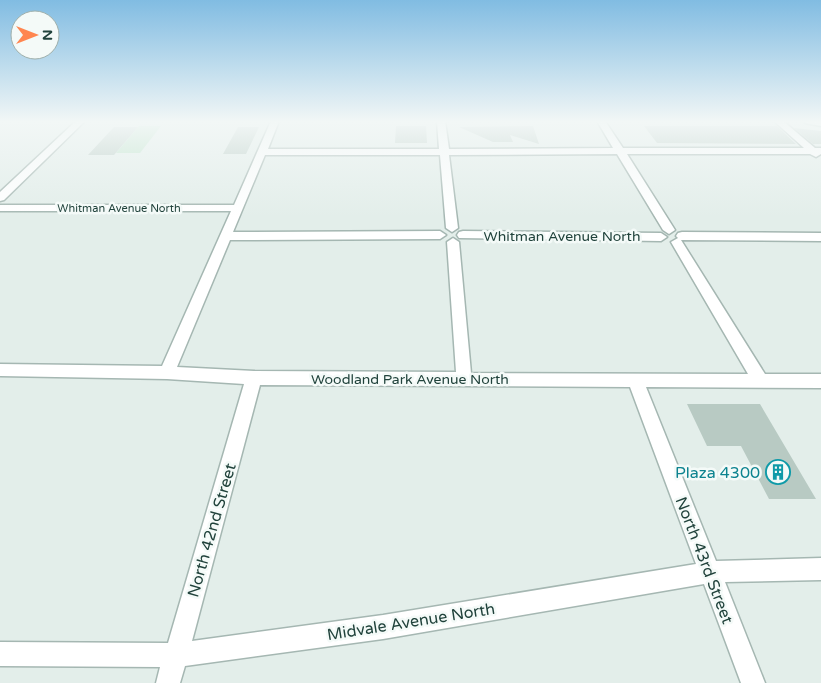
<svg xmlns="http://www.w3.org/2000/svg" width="821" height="683" viewBox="0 0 821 683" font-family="'Varela Round',sans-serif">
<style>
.green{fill:#bae2c7}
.building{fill:#b8cac3}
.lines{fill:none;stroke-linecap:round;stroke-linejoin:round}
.street-casing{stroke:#a5b7b2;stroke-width:3}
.secondary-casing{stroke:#a0bbb3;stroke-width:3}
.street{fill:#fff;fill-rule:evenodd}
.secondary{fill:#fff;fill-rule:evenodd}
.labels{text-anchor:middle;stroke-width:5;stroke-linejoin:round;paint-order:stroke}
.far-street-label{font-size:11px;fill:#20423b;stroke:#f4faf8}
.street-label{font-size:14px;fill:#20423b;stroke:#f4faf8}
.near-culture-label{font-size:16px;fill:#0d838f;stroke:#f4faf8;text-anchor:end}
.near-street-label{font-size:16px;fill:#20423b;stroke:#f4faf8}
</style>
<rect width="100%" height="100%" fill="#e3eeea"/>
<path class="green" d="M139,126H161L140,153H116Z"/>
<path class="building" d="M396,126H426L427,143H395Z
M533,126L539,144L510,135L513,142H493L459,127Z
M644,126H777L796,144L657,143Z
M114,127H138L114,155H88Z
M238,127H259L246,154H223Z
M794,128L821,131V144H813Z
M687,404H760L816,499H769L741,446H707Z"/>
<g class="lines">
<defs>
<path id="street" d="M76,121H85L4,200L0,201V192Z
M271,121H279L268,149H439L437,121H445L449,149L613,148L597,121H605L623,148H804L774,121H783L815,148H821V154L816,157L810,154H627L675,230L669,234L663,230L617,154L449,155L458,228L452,232L446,228L440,155H265L233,232L440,231L446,235L440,239L230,240L177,367L254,371L456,372L447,242L453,238L459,242L471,373L748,374L671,242L678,238L676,236L678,233L682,232L821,233V241L681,240L765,374H821V388L646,387L716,561L821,558V580L725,582L765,683H741L704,584L383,639L185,666L180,683H156L160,667L0,666V642L168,643L244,384L167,379L0,376V364L162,366L231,211H0V205H234ZM260,385L630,387L696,564L383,615L192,641Z
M463,231L661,233L667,237L661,241L459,238L457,235L459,232Z"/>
<path id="secondary" d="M804,121H821V126L805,123Z"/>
</defs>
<use href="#street" class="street-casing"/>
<use href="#secondary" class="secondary-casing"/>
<use href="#street" class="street"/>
<use href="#secondary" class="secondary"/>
</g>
<linearGradient id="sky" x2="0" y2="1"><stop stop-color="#81bce2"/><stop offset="0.56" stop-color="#f2f7f6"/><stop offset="1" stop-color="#f2f7f6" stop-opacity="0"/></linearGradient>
<rect width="821" height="217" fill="url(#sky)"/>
<defs>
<symbol id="building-ring" viewBox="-11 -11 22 22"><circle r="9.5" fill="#f4faf8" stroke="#0f9aa8" stroke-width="1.5"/><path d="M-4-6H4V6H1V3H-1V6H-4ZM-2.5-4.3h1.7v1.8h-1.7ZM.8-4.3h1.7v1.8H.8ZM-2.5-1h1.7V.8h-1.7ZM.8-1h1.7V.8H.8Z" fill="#0f9aa8"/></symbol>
</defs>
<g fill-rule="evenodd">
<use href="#building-ring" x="764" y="458" width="28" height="28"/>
</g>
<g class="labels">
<g class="far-street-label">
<text x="119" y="212">Whitman Avenue North</text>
</g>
<g class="street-label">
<text x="562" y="241">Whitman Avenue North</text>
<text x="410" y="384">Woodland Park Avenue North</text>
</g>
<g class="near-culture-label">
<text x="760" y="478">Plaza 4300</text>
</g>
<g class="near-street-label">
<text transform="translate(211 530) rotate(-74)" y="6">North 42nd Street</text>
<text transform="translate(705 560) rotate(69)" y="6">North 43rd Street</text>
<text transform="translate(411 621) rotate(-9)" y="6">Midvale Avenue North</text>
</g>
</g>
<g transform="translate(35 35) rotate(90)"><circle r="24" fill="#f4faf8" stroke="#9fb0ac"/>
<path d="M0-4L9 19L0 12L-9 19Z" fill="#ff8650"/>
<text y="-8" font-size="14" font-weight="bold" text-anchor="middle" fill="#20423b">N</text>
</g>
</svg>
